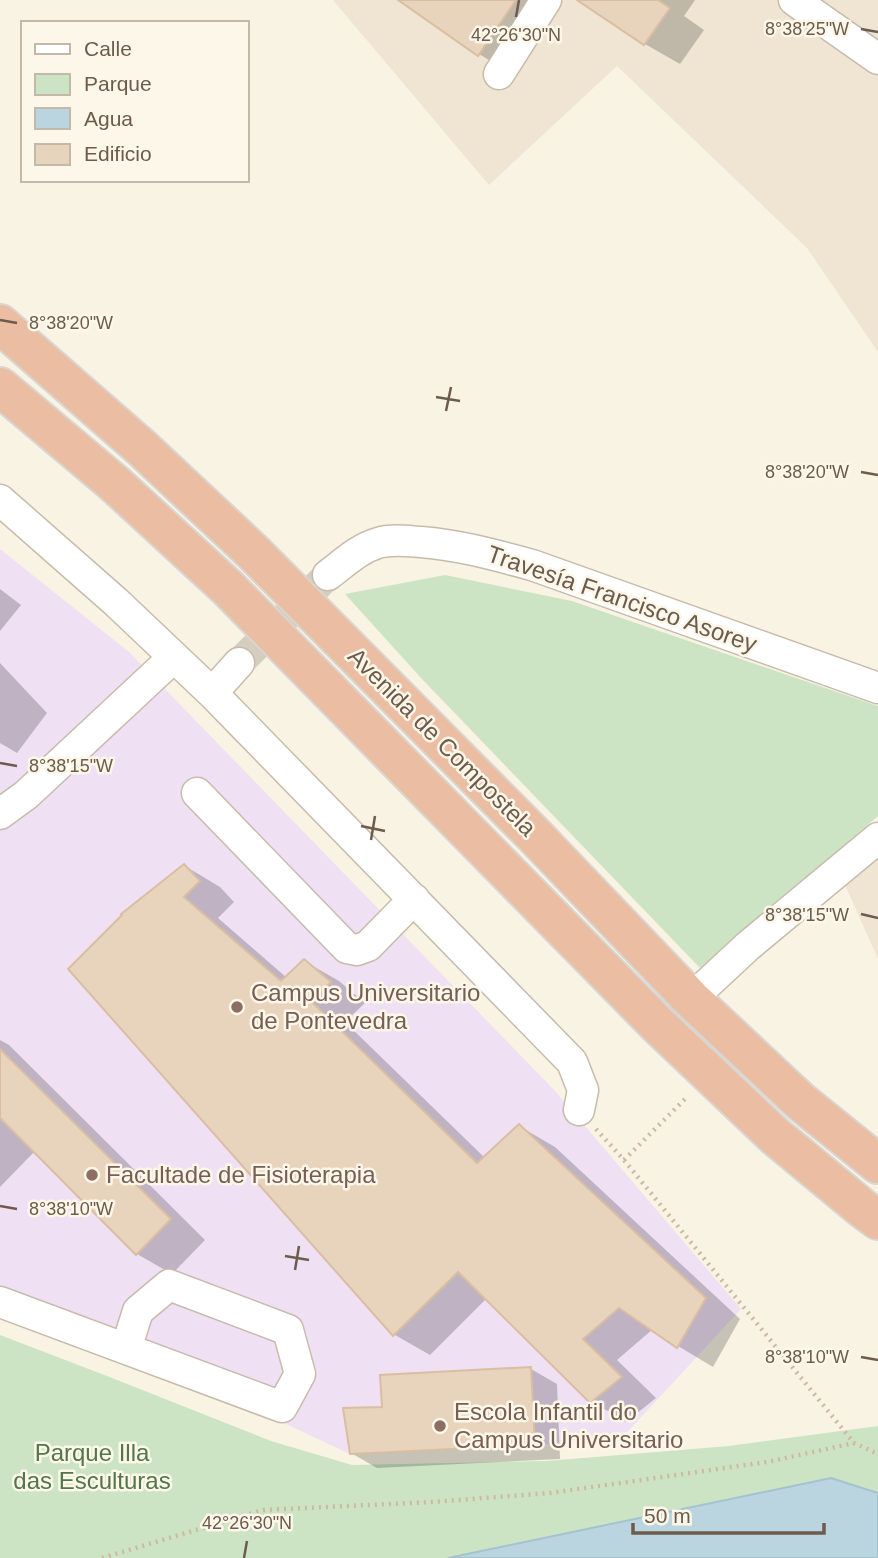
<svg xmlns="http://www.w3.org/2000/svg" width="878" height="1558" viewBox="0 0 878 1558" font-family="Helvetica,sans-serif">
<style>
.residential{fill:#efe5d2}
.education{fill:#efe0f4}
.green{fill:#cde4c4}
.water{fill:#bad5df;stroke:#a2c3cf;stroke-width:2}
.shadow{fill:#0003}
.building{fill:#e8d3bc;stroke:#dabea1;stroke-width:2}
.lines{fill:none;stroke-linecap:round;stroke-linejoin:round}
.minor-tunnel{stroke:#d5cdbe;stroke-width:30;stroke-dasharray:30 15;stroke-linecap:butt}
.minor-casing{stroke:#c7bbac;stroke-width:33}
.highway-casing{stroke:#d9d5d1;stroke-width:42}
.path{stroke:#ceb8a2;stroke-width:4.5;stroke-dasharray:2 5;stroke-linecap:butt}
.minor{stroke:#fff;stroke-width:30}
.highway{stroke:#ebbda2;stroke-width:38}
.ticks{fill:none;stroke:#6d5c4d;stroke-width:2.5}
.education-dot{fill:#8d6e63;stroke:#fcf7e8;stroke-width:2.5}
.labels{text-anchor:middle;stroke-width:5;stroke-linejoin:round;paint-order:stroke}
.street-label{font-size:24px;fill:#6d5c4d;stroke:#fcf7e8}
.education-label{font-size:24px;fill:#785e54;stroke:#fcf7e8;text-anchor:start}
.park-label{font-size:24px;fill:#527749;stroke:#fcf7e8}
.ticks-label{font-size:18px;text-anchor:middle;fill:#6d5c4d;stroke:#fcf7e8;stroke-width:5;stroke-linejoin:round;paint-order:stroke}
</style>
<rect width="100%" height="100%" fill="#f8f3e3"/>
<path class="residential" d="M333,0H878V352L807,248L617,66L489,185Z
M878,853V959L845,885Z"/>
<path class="education" d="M0,549L129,652L556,1092L741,1309L619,1441L350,1454L126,1349L0,1298Z"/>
<path class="green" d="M445,575L572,601L878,706V816L700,968L422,679L345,594Z
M0,1335L107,1376L271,1441L352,1465L547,1461L729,1446L878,1426V1558H0Z"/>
<path class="water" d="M831,1478L878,1493V1558H448Z"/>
<path class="shadow" d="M400,0H548L502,68L479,54Z
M580,0H695L684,16L704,30L680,64L645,44Z
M0,589L21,605L0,631Z
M0,663L47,713L17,753L0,743Z
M185,866L220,887L234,902L218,918L287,978L304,961L339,981L365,1003L345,1022L485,1158L519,1126L555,1147L740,1319L713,1367L678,1346L653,1329L617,1360L656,1398L626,1422L591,1401L487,1298L430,1355L395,1335L71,969Z
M0,1040L9,1045L205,1240L172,1274L137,1254L35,1151L0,1187Z
M531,1369L557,1384L560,1459L377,1468L351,1453L384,1409Z"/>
<path class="building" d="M398,0H516L478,56Z
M577,0H658L670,8L644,45Z
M184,864L200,881L184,897L281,981L304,959L331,982L311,1001L477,1163L519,1124L706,1298L677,1348L619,1308L583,1339L622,1377L590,1403L458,1272L393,1336L68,969L122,915L121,914Z
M0,1049L171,1219L136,1255L0,1118Z
M531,1367L535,1445L350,1454L343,1408L382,1407L380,1375Z"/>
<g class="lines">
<path class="minor-tunnel" d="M239,663L328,575"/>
<defs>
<path id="minor" d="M794,0L878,59
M499,74L546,0
M0,500L116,602L212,693L572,1062L583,1090L579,1110
M328,575C344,563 358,549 378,543C391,539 407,541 421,542C459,545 495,555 532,565L878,688
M212,693L239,663
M197,793L347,948L357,950L368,946L414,899
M0,814L26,795L174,657
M691,999L748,946L878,838
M0,1302L282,1407L300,1374L288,1330L169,1285L138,1311L126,1349"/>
<path id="highway" d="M0,324L143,449L254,553L535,836L691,999L800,1101L878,1164
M0,387L115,484L228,588L657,1024L775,1136L862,1208L878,1220"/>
</defs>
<use href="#minor" class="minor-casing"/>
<use href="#highway" class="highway-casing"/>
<path class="path" d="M596,1129L624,1160L854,1443L878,1454
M624,1160L686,1098
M102,1558L263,1510L432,1502L550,1493L767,1462L854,1443"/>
<use href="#minor" class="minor"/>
<use href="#highway" class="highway"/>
</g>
<path class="ticks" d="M516,17L519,0M861,29L878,32M0,320L17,323M436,397L460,401M446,411L451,387M861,472L878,475M0,763L17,766M361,826L385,831M371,840L375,816M861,914L878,918M0,1206L17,1209M285,1256L309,1260M295,1270L299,1246M861,1357L878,1360M244,1558L247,1541"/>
<g class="education-dot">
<circle cx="237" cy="1007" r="7"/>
<circle cx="92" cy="1175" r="7"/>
<circle cx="440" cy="1426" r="7"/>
</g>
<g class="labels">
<g class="street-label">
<text transform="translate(622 599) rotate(19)" y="8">Travesía Francisco Asorey</text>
<text transform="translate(442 742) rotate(45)" y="8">Avenida de Compostela</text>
</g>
<g class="education-label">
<text x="251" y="1001">Campus Universitario<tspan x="251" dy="28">de Pontevedra</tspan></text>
<text x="106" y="1183">Facultade de Fisioterapia</text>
<text x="454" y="1420">Escola Infantil do<tspan x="454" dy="28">Campus Universitario</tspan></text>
</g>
<g class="park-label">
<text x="92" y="1461">Parque Illa<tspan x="92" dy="28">das Esculturas</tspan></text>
</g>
</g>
<g class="ticks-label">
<text x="807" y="35">8°38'25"W</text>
<text x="516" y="41">42°26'30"N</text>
<text x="71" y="329">8°38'20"W</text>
<text x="807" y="478">8°38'20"W</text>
<text x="71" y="772">8°38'15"W</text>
<text x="807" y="921">8°38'15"W</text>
<text x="71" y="1215">8°38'10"W</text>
<text x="807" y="1363">8°38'10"W</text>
<text x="247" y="1529">42°26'30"N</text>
</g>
<rect x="21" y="21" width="228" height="161" fill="#fcf7e8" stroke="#c3b9aa" stroke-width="2"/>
<rect x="35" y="44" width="35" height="10" fill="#ffffff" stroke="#c3b9aa" stroke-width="2"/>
<text x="84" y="56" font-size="21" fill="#6d5c4d">Calle</text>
<rect x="35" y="74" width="35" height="21" fill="#cde4c4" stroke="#c3b9aa" stroke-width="2"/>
<text x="84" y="91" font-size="21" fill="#6d5c4d">Parque</text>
<rect x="35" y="108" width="35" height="21" fill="#bad5df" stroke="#c3b9aa" stroke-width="2"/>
<text x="84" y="126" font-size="21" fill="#6d5c4d">Agua</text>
<rect x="35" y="144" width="35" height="21" fill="#e8d3bc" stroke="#c3b9aa" stroke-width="2"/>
<text x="84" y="161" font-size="21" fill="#6d5c4d">Edificio</text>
<path d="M633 1523v10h191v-10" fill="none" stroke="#6d5c4d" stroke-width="3.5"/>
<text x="644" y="1523" font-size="21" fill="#6d5c4d" stroke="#fcf7e8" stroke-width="5" paint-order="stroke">50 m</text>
</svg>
